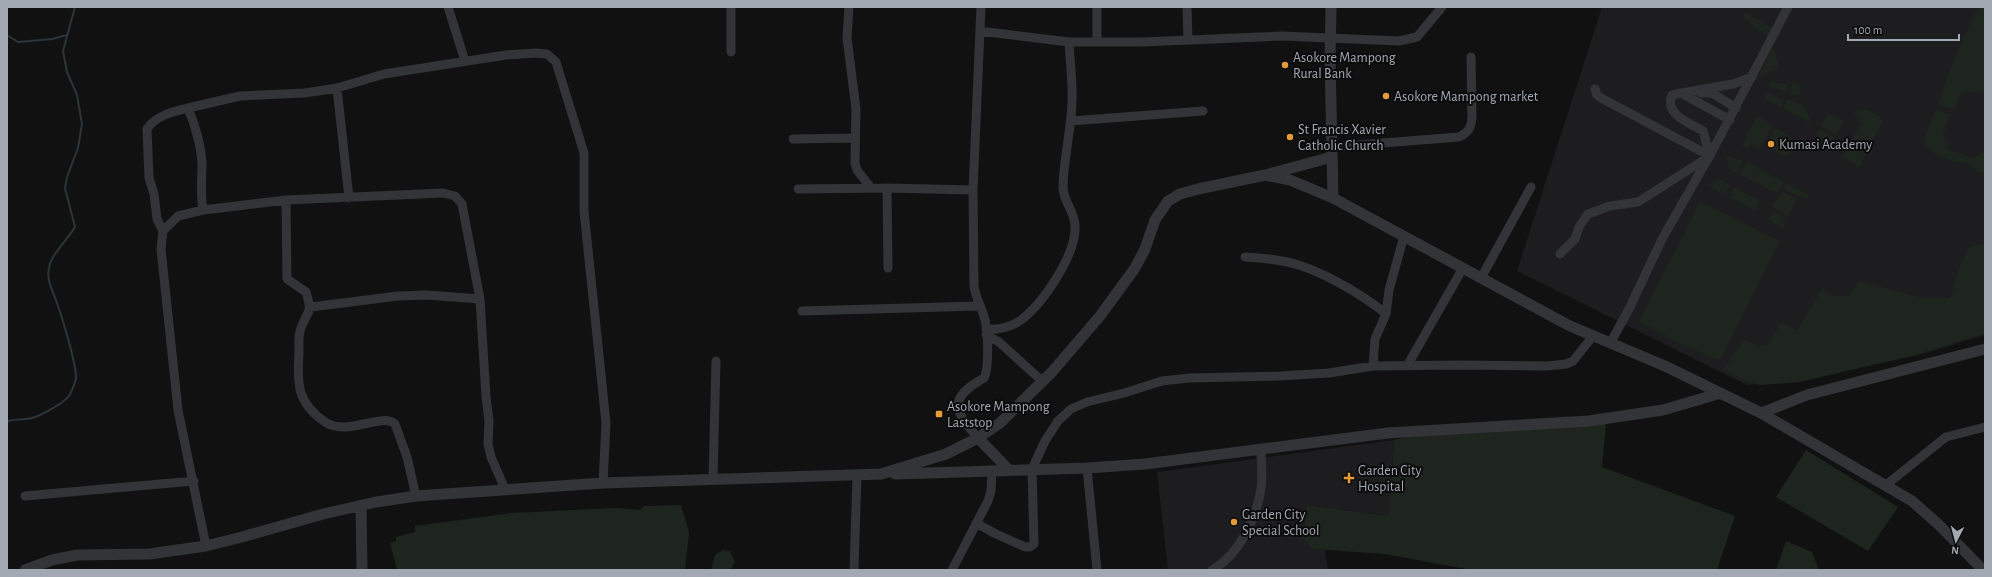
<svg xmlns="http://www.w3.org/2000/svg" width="1992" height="577" viewBox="0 0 1992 577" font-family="'Alegreya Sans',sans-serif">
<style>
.built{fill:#1d1d1f}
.green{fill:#1e251e}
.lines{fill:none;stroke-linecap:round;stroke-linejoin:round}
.stream{stroke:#2b353a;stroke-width:2}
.minor{stroke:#323437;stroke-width:9}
.tertiary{stroke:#323437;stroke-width:11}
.poi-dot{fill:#e59b36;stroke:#0c0c0d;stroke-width:1.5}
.labels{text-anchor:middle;stroke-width:4;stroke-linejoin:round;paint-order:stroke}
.poi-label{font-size:14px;fill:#a3a9b2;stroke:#0c0c0d;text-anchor:start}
</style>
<rect width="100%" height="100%" fill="#111112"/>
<path class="built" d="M1602,7H1985V335L1919,355L1800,381L1747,385L1517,271Z
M1394,440L1389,516L1307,505L1313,549L1325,550L1328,570H1168L1157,472Z"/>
<path class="green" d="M1978,7H1985V92L1978,90L1977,93L1962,91L1954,110L1938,104L1954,59Z
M1745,12L1774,29L1771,36H1767L1743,17Z
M1774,46L1779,68L1758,77Z
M1770,82L1788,84L1787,92L1770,87Z
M1792,83L1799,84L1801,94L1798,96L1790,94Z
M1767,93L1784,99L1782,108L1764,98Z
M1787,99L1804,105L1812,124L1784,109Z
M1859,109L1869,110L1880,116L1882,123L1859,167L1843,156L1861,123L1853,113Z
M1936,109L1950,114L1943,135L1945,136L1944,140L1949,144L1948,149L1972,158L1985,152V174L1977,171L1968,163L1951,161L1936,154L1923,142Z
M1827,114L1844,121L1836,134L1821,126Z
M1757,116L1773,126L1760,148L1751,144L1749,148L1742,145Z
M1775,128L1799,142C1787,162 1785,156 1766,146Z
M1820,129L1834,137L1828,147L1816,139Z
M1726,155L1743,161L1737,173L1729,169Z
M1747,162L1783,182L1778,191H1773L1740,175Z
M1721,180L1730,185L1725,195L1708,184Z
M1787,184L1808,195L1809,199L1800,195L1799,197L1784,189Z
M1734,187L1760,201L1755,211L1729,197Z
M1782,192L1797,199L1788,217L1772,206Z
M1700,202L1780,241L1720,361L1677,342L1639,321Z
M1773,211L1786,219L1783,228L1768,220Z
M1985,243V333L1918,354L1800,382L1760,385L1749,382L1723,370L1744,340L1766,347L1781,322L1797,331L1821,290C1832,296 1838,298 1850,295L1859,281L1923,298H1950L1960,266L1969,247Z
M1606,424L1602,467L1735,516L1717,570H1471L1385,554L1313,549L1303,539L1307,505L1389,516L1394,440L1419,435Z
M1806,450L1898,507L1868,551L1776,497Z
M681,505L689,532L685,570H397L390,543L396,541V537L415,532V526L512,513L616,508L640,510L644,506Z
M1786,541L1812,552L1819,570H1776Z
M723,550L730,551L735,562L730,570H711L715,555Z"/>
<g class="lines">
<path class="stream" d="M7,35L18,42L52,39L67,35
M7,423L8,421C16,419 25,420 32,418C40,416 64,403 69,396C71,393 75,383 76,379C77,366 62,317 57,303C53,291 46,280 49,268C51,254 67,241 75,227L65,188L67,177L78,148L82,124L77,95L67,72L63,51L75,7"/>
<path class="minor" d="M448,7L465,61
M849,7L847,38L856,109L855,163L857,170L871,188
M1187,7L1188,40
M980,31L1069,42H1142L1282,36L1399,41L1417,37L1442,7
M1097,42V7
M731,52V7
M337,88L349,198
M1595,89L1597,95L1603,99L1710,156L1703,131C1689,123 1664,114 1672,95L1681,93L1730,120
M1681,93L1733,84L1752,77
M1701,93H1712L1736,108
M1071,121L1203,111
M793,139L855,138
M1332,147L1459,137C1469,132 1471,128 1472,117L1471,57
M887,188L888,268
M798,189L887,188L973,190
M286,200L287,279L306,292C313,315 308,309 301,328C298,335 299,345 299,353C297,384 297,403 325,422C347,437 382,412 395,424L407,457L416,496
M203,210C200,194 202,179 202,163C201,144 195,125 188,108L240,96L305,93L337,88L384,74L506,55L536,53L547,54L556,62L584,153V211L606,423L603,483
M163,231L157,219L154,194L149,178L147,129C156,115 173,112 188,108
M1560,254L1575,239L1579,227L1588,214L1610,206L1638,202L1707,158
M1245,257C1290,259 1312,267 1350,289C1363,297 1375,304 1386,314
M1481,278L1531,187
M311,307L398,296L426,295L480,299
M802,311L979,306
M986,330C998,329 1009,328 1018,322C1042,306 1077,254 1075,225C1074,210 1062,200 1063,185C1064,157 1071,130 1072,103C1073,83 1070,62 1069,42
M986,335L999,342L1042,381
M1611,342L1630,307L1662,239L1715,146L1788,7
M1373,366L1375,339L1386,314L1389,290L1404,236
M1407,366L1463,268
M978,438C953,410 948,398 984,378C989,370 988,335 986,325C984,311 976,300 974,286L973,190L981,7
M1087,468L1097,570
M713,479L716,361
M1886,485L1946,437L1985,427
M25,496L194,481
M976,523L994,533L1025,547H1030L1034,544L1032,469L1045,441L1058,421L1071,409L1087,402L1124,393L1162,381L1189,378L1280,376L1329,373L1373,366L1460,365L1547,366L1566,364L1573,361L1593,336
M206,546L178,410L161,249L163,231L178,216L203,210L286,200L443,193L455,196L462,204L480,299L486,397L489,421L488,444L491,457L505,489
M854,570L857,475
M952,570L988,501L991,491L992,470
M1212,570C1240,554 1256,519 1261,489C1263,476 1261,462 1261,449"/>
<path class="tertiary" d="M1331,7L1330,59L1333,198
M1269,174L1332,157
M1761,413L1807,395L1985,349
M978,438L1008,469
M895,474L1087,468L1145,464L1388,433L1589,421L1663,410L1721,393
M361,506L362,570
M25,570L52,560L77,555L149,554L206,546L242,537L323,514L376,502L416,496L603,483L881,474L946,454L978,438L1000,423L1052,372L1100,316L1135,268L1145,249L1155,220L1168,201L1180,194L1198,189L1265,175L1290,180L1333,198L1570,326L1665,366L1761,413L1912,501L1938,524L1983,570"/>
</g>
<g class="poi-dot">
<circle cx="1285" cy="65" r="4"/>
<circle cx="1386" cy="96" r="4"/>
<circle cx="1290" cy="137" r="4"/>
<circle cx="1771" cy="144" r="4"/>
<rect x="935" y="410" width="8" height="8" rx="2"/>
<path d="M1347 472h4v4h4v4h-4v4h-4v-4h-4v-4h4z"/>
<circle cx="1234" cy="522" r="4"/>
</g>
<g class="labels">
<g class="poi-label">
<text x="1293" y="62">Asokore Mampong<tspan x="1293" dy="16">Rural Bank</tspan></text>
<text x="1394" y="101">Asokore Mampong market</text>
<text x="1298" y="134">St Francis Xavier<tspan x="1298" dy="16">Catholic Church</tspan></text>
<text x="1779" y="149">Kumasi Academy</text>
<text x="947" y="411">Asokore Mampong<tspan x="947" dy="16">Laststop</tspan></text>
<text x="1358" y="475">Garden City<tspan x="1358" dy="16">Hospital</tspan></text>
<text x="1242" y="519">Garden City<tspan x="1242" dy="16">Special School</tspan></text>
</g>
</g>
<rect width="1992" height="577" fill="none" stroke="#a3a9b2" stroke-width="16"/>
<g transform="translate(1956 541) rotate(186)" stroke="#0c0c0d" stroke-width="3" paint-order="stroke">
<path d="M0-3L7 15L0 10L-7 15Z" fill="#a3a9b2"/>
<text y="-6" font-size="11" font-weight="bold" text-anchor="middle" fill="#a3a9b2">N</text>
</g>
<path d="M1848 34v6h111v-6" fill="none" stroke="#a3a9b2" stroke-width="2"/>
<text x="1854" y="34" font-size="12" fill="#a3a9b2" stroke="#0c0c0d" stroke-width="3" paint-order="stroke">100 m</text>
</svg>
